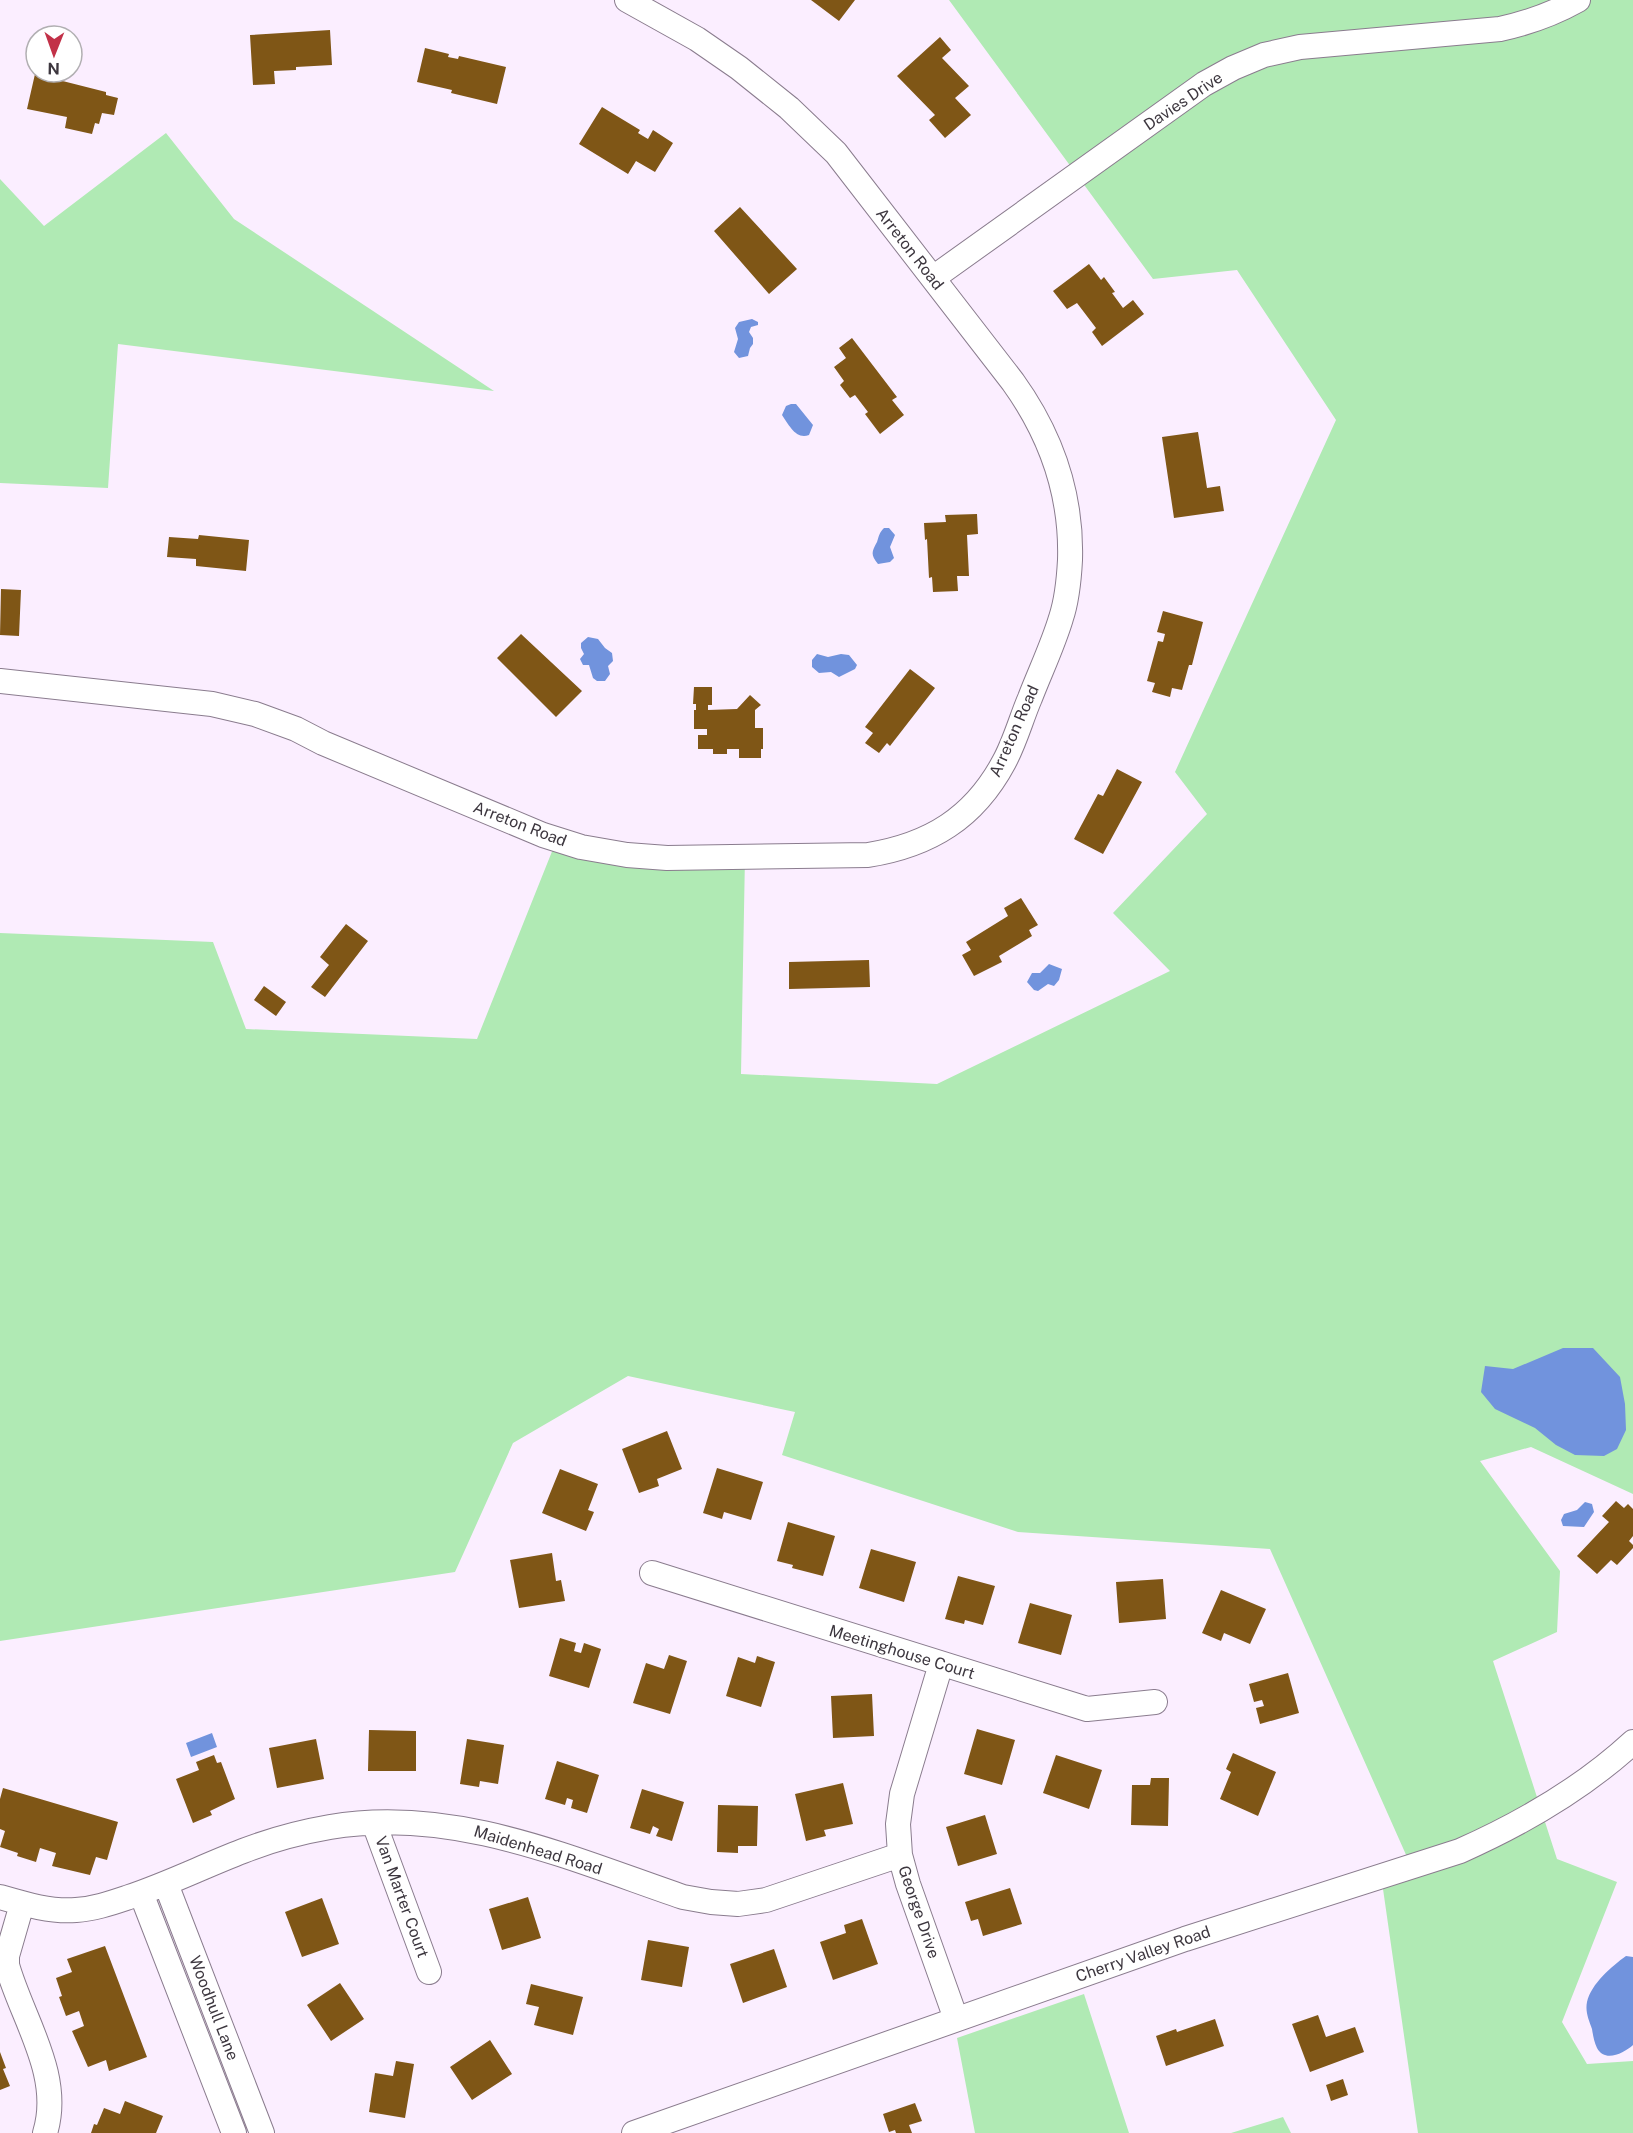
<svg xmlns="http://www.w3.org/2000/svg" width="1633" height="2133" font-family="'Public Sans',sans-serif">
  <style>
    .green { fill: #b0eab4 }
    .water { fill: #7193dd }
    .building { fill: #7f5616 }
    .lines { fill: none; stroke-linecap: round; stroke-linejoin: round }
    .minor-casing { stroke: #8a7c8e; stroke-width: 26 }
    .minor { stroke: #fff; stroke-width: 24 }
    .labels { text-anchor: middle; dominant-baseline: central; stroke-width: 6; stroke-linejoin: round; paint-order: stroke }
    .street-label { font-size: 16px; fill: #3d373f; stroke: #fff }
  </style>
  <rect width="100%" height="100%" fill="#fbeeff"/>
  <!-- green -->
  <path class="green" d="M949,0H1633V1494L1531,1447L1480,1461L1560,1571L1557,1632L1493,1661L1557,1859L1617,1882L1562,2022L1587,2064L1633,2061V2133H1418L1380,1868L1407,1857L1270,1549L1018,1532L782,1455L795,1412L628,1376L513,1443L455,1572L0,1641V933L213,942L246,1029L477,1039L557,839L745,856L741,1074L937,1084L1170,971L1113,913L1207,814L1175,772L1336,420L1237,270L1153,279Z
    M166,133L234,219L494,391L118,344L108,488L0,483V179L44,226Z
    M1084,1994L1129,2133H975L957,2038Z
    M1283,2117L1291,2133H1231Z"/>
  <!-- water -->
  <path class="water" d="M752,319L758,322V325L751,327L749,332L753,338V344L750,348L748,356L739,358L734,352L738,339L735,328L739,322Z
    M791,404H796L813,425L809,435C796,440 789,425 782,415L786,406Z
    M884,528H889L895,535L890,547L894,558L890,562L878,564C870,555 872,551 877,542C879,536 879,533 884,528Z
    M588,637L598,639L605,648L612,653L613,661L608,666L610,674L605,681H597L593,678L589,665H583L580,659L584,654L581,648V643Z
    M817,654L828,657L841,654L849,655L857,665L855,669L839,677L831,672L819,673L812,667V660Z
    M1049,964L1062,969L1059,980L1054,986L1048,984L1038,991L1034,990L1027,982L1032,973H1040Z
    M1563,1348H1593L1620,1377L1625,1404L1626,1430L1617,1449L1604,1456L1575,1455L1556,1445L1535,1428L1495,1409L1481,1392L1485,1366L1513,1369Z
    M1585,1502L1592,1504L1594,1512L1584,1527L1563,1526L1561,1520L1564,1514L1577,1510Z
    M212,1733L217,1747L191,1757L186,1743Z
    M1626,1956L1633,1957V2045C1624,2053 1605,2063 1597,2048C1594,2042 1593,2035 1592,2029C1589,2020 1585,2012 1587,2002C1591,1984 1612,1966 1626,1956Z"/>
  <!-- building -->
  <path class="building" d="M811,0H855L839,21Z
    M330,30L332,65L296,67V70L274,71L275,84L253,85L250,35Z
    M940,37L951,50L942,58L969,86L955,98L971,115L945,138L929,120L935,115L897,76Z
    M425,48L449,54L448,57L458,59L459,56L506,67L497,104L451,93L452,90L417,82Z
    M35,74L106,92V95L118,98L114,115L102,113L99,124L95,123L92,134L65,128L67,117L27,109Z
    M602,107L640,130L638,133L648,139L653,130L673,143L655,172L636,161L628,174L579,144Z
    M740,207L797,269L769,294L714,231Z
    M1089,264L1101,280L1104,277L1115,292L1112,293L1123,308L1133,300L1144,314L1102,346L1092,332L1096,328L1077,303L1067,309L1053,291Z
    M852,338L897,397L892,400L904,415L880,434L865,414L868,412L855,395L850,398L840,385L844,381L834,367L846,358L839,348Z
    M1198,432L1207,488L1220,486L1224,511L1174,518L1162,437Z
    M977,514L978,534L967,535L969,576H957L958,591L933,592L932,577L929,578L927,539L925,540L924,523L946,522L945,515Z
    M199,535L249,540L246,571L196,566V559L167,557L169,537L198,539Z
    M1,589L21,590L19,636L0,635Z
    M1163,611L1203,622L1192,665H1189L1182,690L1172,688L1170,697L1152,692L1155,683L1147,681L1158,641L1163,642L1165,634L1157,632Z
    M521,634L582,691L556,717L497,658Z
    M910,669L935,688L890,746L887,743L879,753L865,743L873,733L865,727Z
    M694,687H712V705H708V710L737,709L750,695L761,705L755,710V728H763V749H761V758H739V749H727V754H713V749H698V735H707V729H694V710H696V704H693Z
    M1117,769L1142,782L1103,854L1074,839L1098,794L1103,796Z
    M1021,898L1038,925L1029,930L1032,936L999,956L1002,962L974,976L962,955L971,950L966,942L1008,916L1004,908Z
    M346,924L368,941L325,997L311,987L329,965L320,957Z
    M869,960L870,987L789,989V962Z
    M264,986L286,1002L276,1016L254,1000Z
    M667,1431L682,1469L657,1479L659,1486L639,1493L622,1449Z
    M717,1468L763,1482L751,1520L724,1512L722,1519L703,1513Z
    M560,1469L598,1484L588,1510L594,1512L586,1531L542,1513Z
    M1616,1501L1624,1508L1628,1504L1633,1509V1536L1629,1541L1633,1545V1548L1617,1565L1611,1560L1597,1574L1577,1556L1609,1522L1602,1516Z
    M788,1522L835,1536L823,1576L792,1568L793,1565L777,1561Z
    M871,1549L916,1562L904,1602L859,1588Z
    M552,1553L556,1581L561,1580L565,1601L519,1608L510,1560Z
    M958,1576L995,1586L983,1625L965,1620L964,1624L945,1619Z
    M1163,1579L1166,1619L1119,1623L1116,1582Z
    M1221,1590L1266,1609L1250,1644L1224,1633L1221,1641L1202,1633Z
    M1030,1603L1072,1615L1061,1655L1018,1643Z
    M560,1638L576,1643L574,1651L581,1653L584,1643L601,1649L589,1688L549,1676Z
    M669,1655L687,1661L670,1714L633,1703L646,1663L664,1669Z
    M757,1656L775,1662L761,1707L726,1696L738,1657L755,1663Z
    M1288,1673L1299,1713L1260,1724L1256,1708L1264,1706L1262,1700L1254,1702L1249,1684Z
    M872,1694L874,1736L833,1738L831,1696Z
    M977,1729L1015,1740L1002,1785L964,1774Z
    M369,1730L416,1731V1771H368Z
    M316,1739L324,1779L277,1788L269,1748Z
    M467,1739L504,1745L498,1784L480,1781L479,1787L460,1784Z
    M1233,1753L1276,1772L1258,1816L1220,1799L1231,1772L1226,1769Z
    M214,1755L217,1763L221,1762L235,1799L210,1811L212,1815L193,1823L176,1779L199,1770L196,1762Z
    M1056,1755L1102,1770L1089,1809L1043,1793Z
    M557,1761L599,1775L587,1813L571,1808L573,1800L567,1798L565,1805L545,1799Z
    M1151,1778H1169L1168,1826L1131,1825L1132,1785H1150Z
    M843,1783L853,1824L824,1830L826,1836L806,1841L795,1794Z
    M3,1788L118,1822L107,1860L96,1857L90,1875L52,1866L56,1853L40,1848L36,1862L17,1856L18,1853L0,1847L5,1831L0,1829V1799Z
    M642,1789L684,1802L672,1841L656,1836L659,1829L653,1826L650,1834L630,1828Z
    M718,1805L758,1806L757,1846H738V1853L717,1852Z
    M985,1815L997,1854L958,1866L946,1827Z
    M1010,1888L1022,1924L983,1936L978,1919L971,1921L965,1902Z
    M528,1897L541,1938L502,1950L489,1909Z
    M322,1898L339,1944L302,1957L285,1912Z
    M862,1919L878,1964L833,1980L820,1942L846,1933L844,1925Z
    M648,1940L689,1947L682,1987L641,1980Z
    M105,1946L147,2057L109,2071L106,2060L88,2067L72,2031L84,2026L79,2011L66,2016L59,1997L62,1996L56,1978L72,1972L67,1959Z
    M774,1949L787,1987L743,2003L730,1964Z
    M340,1983L364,2019L331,2041L307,2005Z
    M531,1984L583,1997L573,2035L534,2025L539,2007L526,2004Z
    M1318,2015L1326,2037L1355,2027L1364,2052L1310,2072L1292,2024Z
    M1215,2019L1224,2046L1166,2066L1156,2036L1176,2029L1177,2032Z
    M490,2040L512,2074L472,2100L450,2067Z
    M0,2052L6,2068L3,2069L10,2086L0,2090Z
    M396,2061L414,2064L405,2118L369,2112L375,2073L393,2076Z
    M1343,2079L1348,2095L1331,2101L1326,2085Z
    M125,2101L163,2116L156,2133H91L94,2124L97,2125L104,2108L120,2114Z
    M915,2103L922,2121L909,2125L912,2133H896L895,2130L889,2132L883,2114Z"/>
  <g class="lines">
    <defs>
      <path id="minor" d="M933,278L1204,84L1233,68L1264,55L1300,47L1500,29C1528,23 1553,14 1578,0
        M0,681L212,704L255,714L296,729L323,743L543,835L581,847L627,855L667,858L868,855C930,845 974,818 1004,762C1015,742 1021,719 1030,698C1040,672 1053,645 1061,618C1067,600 1069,579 1070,560C1072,494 1051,435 1013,382L836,153L789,108L739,68L697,39L627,0
        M652,1573L1087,1709L1155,1702
        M941,1664L902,1794L898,1824L900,1855L908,1884L956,2019
        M374,1823L429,1972
        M166,1884L262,2133
        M141,1893L234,2133
        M0,1897C24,1904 50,1912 76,1910C94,1909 111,1903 129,1897C168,1884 204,1866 243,1851C271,1840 301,1832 330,1827C453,1806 569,1858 683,1897L711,1902L738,1904L766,1900L900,1855
        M22,1904L7,1956V1965C22,2019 63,2075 45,2133
        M634,2133L1185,1939L1460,1851C1523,1823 1582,1789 1633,1742"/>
    </defs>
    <!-- minor casing -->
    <use href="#minor" class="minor-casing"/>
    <!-- minor -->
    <use href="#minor" class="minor"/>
  </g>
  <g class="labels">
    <!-- street labels -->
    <g class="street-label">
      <text transform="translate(1183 101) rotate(-34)">Davies Drive</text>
      <text transform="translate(910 249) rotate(52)">Arreton Road</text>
      <text transform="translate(1014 731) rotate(-66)">Arreton Road</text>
      <text transform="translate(520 824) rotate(21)">Arreton Road</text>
      <text transform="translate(902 1652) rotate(17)">Meetinghouse Court</text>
      <text transform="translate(538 1850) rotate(17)">Maidenhead Road</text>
      <text transform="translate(402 1897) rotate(70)">Van Marter Court</text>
      <text transform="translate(919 1912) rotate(71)">George Drive</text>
      <text transform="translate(1143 1954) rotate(-19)">Cherry Valley Road</text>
      <text transform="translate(214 2008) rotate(69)">Woodhull Lane</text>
    </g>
  </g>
  <!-- north arrow -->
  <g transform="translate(54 54) rotate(181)"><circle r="28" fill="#ffffff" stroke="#b1afb2" stroke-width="1.5"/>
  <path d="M0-4.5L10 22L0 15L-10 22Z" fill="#c23148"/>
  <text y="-9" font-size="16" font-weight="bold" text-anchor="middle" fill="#3d373f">N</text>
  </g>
</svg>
